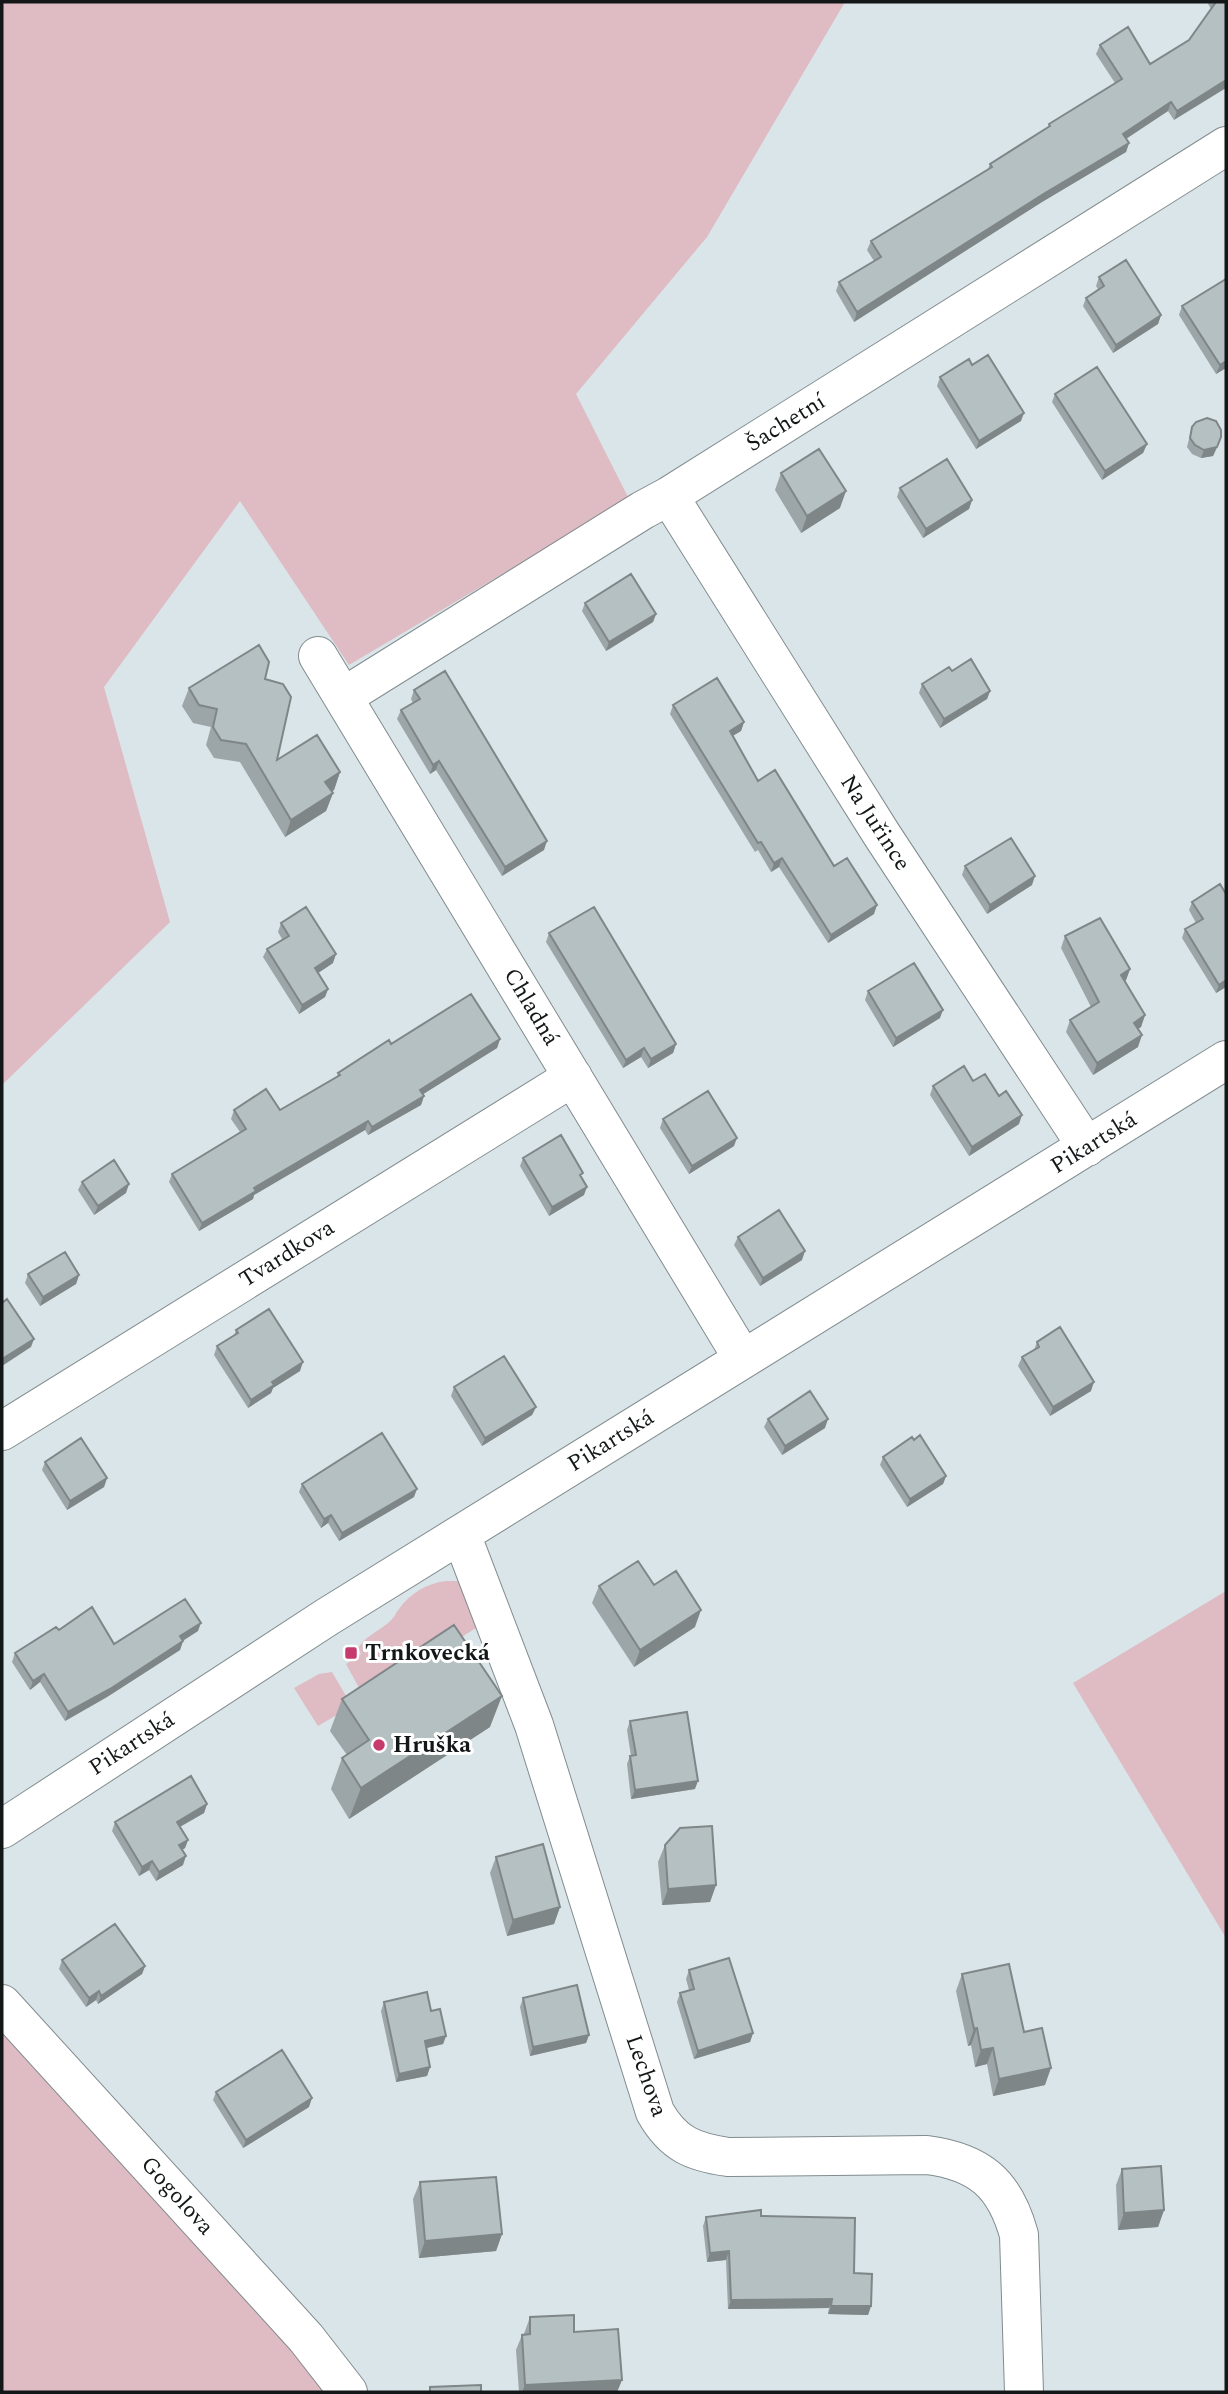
<svg xmlns="http://www.w3.org/2000/svg" width="1228" height="2394" font-family="Spectral,serif">
  <style>
    .green { fill: #dfbbc3 }
    .lines { fill: none; stroke-linecap: round; stroke-linejoin: round }
    .street-casing { stroke: #828c8f; stroke-width: 40 }
    .street { stroke: #fff; stroke-width: 38 }
    .wall { fill: #9ca5a8 }
    .shaded-wall { fill: #7f8688 }
    .building { fill: #b5c0c3; stroke: #7f8688; stroke-width: 2 }
    .poi-dot { fill: #c63a6d; stroke: #fff; stroke-width: 2.5 }
    .labels { text-anchor: middle; dominant-baseline: central; stroke-width: 6; stroke-linejoin: round; paint-order: stroke }
    .street-label { font-size: 23px; fill: #131718; stroke: #fff }
    .poi-label { font-size: 23px; font-weight: bold; fill: #131718; stroke: #fff; text-anchor: start }
  </style>
  <rect width="100%" height="100%" fill="#d9e5e8"/>
  <!-- green -->
  <path class="green" d="M2,2H845L707,237L576,394L629,499L349,665L240,501L104,687L170,922L2,1085Z
    M446,1581H459L481,1625L364,1697L346,1664L361,1654L358,1648C367,1634 383,1630 393,1618C395,1616 396,1612 399,1609C410,1593 428,1583 446,1581Z
    M1226,1591V1938L1073,1683Z
    M332,1672L352,1706L318,1726L294,1688L319,1674Z
    M2,2023L330,2392H2Z"/>
  <g class="lines">
    <defs>
      <path id="street" d="M669,496L882,835L1087,1147
        M318,656L743,1359
        M343,697L643,510L669,496L1226,146
        M2,1431L573,1077
        M461,1534L534,1725L655,2112C673,2144 693,2152 728,2157L927,2155C980,2162 1005,2184 1019,2235L1024,2392
        M2,1829L327,1617L1226,1060
        M2,2004L306,2338L348,2392"/>
    </defs>
    <!-- street casing -->
    <use href="#street" class="street-casing"/>
    <!-- street -->
    <use href="#street" class="street"/>
  </g>
  <!-- wall -->
  <path class="wall" d="M1207,2H1226L1174,120L1168,111L1126,138L1129,143L1126,152L1042,202L854,322L836,291L839,282L874,261L867,250L871,241L988,169L990,164L1048,127L1049,124L1115,83L1096,54L1100,45L1150,64L1189,40L1211,9Z
    M1099,277L1161,315L1158,324L1113,353L1083,306L1086,298L1098,289L1096,286Z
    M1182,306L1226,368L1216,374L1179,315Z
    M940,377L1021,421L976,449L937,386Z
    M1055,394L1147,444L1143,453L1102,480L1052,402Z
    M1192,427L1218,446L1213,456L1201,458L1192,454L1187,447Z
    M781,473L840,508L801,533L775,490Z
    M900,488L972,500L969,509L923,538L897,497Z
    M585,603L656,614L653,622L606,651L582,611Z
    M952,671L990,691L987,699L940,728L919,693L922,684Z
    M265,679L277,760L340,772L334,790L331,791L333,793L326,811L285,837L240,762L214,758L206,745L211,727L193,723L182,706L189,688Z
    M414,690L544,850L502,876L436,770L430,774L397,719L401,710L413,703L411,699Z
    M673,705L744,722L741,731L732,736L758,781L834,866L874,914L828,943L779,867L771,872L758,850L755,852L670,714Z
    M965,866L1032,885L987,914L962,875Z
    M1226,894V987L1216,993L1182,938L1185,929L1196,923L1189,910L1192,902Z
    M281,923L333,963L318,973L328,989L325,997L299,1014L263,957L267,949L282,939L278,932Z
    M549,933L676,1044L673,1053L648,1068L641,1057L623,1068L546,942Z
    M1065,936L1130,969L1126,980L1125,981L1145,1015L1141,1027L1138,1029V1047L1093,1075L1066,1032L1070,1020L1091,1007L1061,948Z
    M868,991L940,1018L893,1047L865,1000Z
    M500,1039L497,1048L423,1094L424,1096L421,1105L368,1135L365,1130L254,1195L253,1199L199,1231L169,1182L172,1174L240,1132L231,1119L234,1110H280L337,1077L338,1073L391,1044Z
    M973,1081L999,1096L1019,1124L969,1156L930,1095L933,1086Z
    M663,1119L734,1146L689,1174L660,1128Z
    M523,1158L584,1195L549,1216L520,1166Z
    M82,1182L126,1193L94,1215L78,1190Z
    M738,1237L802,1260L760,1286L734,1245Z
    M28,1274L79,1275L76,1284L40,1306L25,1283Z
    M236,1330L300,1371L273,1388L271,1393L248,1408L214,1355L217,1346L234,1336Z
    M1037,1342L1091,1391L1050,1416L1018,1366L1022,1357L1034,1350Z
    M454,1387L536,1407L532,1415L482,1446L451,1396Z
    M768,1419L825,1428L782,1455L764,1427Z
    M883,1457L946,1476L943,1484L907,1507L880,1465Z
    M45,1462L107,1478L104,1487L67,1510L42,1470Z
    M302,1484L414,1497L339,1541L328,1523L321,1528L299,1492Z
    M654,1585L695,1627L634,1667L592,1603L599,1586Z
    M198,1631L183,1641L180,1650L107,1697L65,1721L40,1682L30,1690L12,1662L15,1653L114,1644Z
    M342,1699L490,1727L349,1819L331,1789L342,1758L347,1755L330,1731Z
    M630,1721L695,1789L631,1799L627,1764L630,1756H631L627,1730Z
    M207,1804L204,1813L180,1827L188,1840L185,1848L182,1850L183,1865L156,1881L149,1870L139,1876L112,1831L115,1822Z
    M665,1845L716,1885L710,1902L662,1905L658,1862Z
    M496,1857L560,1907L554,1924L507,1936L490,1873Z
    M62,1960L145,1966L142,1974L98,2004L96,2000L86,2007L59,1969Z
    M689,1970L753,2033L750,2042L694,2059L677,2002L680,1993L689,1990L686,1979Z
    M962,1974L1024,2032L1045,2085L993,2096L987,2064L975,2067L971,2045L968,2046L956,1991Z
    M523,1998L589,2035L586,2043L530,2056L520,2007Z
    M384,2002L431,2011L446,2036L443,2044L427,2048L430,2067L427,2076L396,2082L381,2011Z
    M216,2092L309,2107L243,2148L213,2100Z
    M1122,2169L1164,2210L1158,2227L1118,2230L1116,2185Z
    M420,2182L502,2234L496,2251L419,2258L413,2199Z
    M761,2216L854,2273L871,2306L868,2315L828,2314L829,2308L728,2309L726,2260L707,2262L703,2226L706,2217Z
    M530,2317L574,2332L622,2380L617,2392H519L516,2350L522,2335L524,2334Z"/>
  <!-- shaded-wall -->
  <path class="shaded-wall" d="M1226,80V88L1174,120L1177,111Z
    M1171,102L1168,111L1120,143L1123,134Z
    M1129,143L1126,152L1042,202L854,322L857,312L1045,193Z
    M1161,315L1158,324L1113,353L1116,345Z
    M1226,361V368L1216,374L1220,365Z
    M1024,413L1021,421L976,449L979,441Z
    M1221,437L1213,456L1201,458L1204,450Z
    M1147,444L1143,453L1102,480L1105,471Z
    M846,491L840,508L801,533L807,516Z
    M972,500L969,509L923,538L926,529Z
    M656,614L653,622L606,651L609,642Z
    M990,691L987,699L940,728L944,719Z
    M744,722L741,731L726,740L730,731Z
    M439,761L436,770L430,774L433,765Z
    M340,772L334,790L319,799L325,782Z
    M333,793L326,811L285,837L291,820Z
    M547,841L544,850L502,876L505,867Z
    M782,858L779,867L771,872L774,863Z
    M1035,876L1032,885L987,914L990,905Z
    M877,905L874,914L828,943L831,935Z
    M336,954L333,963L312,977L315,968Z
    M1130,969L1126,980L1116,986L1121,975Z
    M1226,980V987L1216,993L1219,985Z
    M328,989L325,997L299,1014L302,1005Z
    M943,1010L940,1018L893,1047L896,1038Z
    M1145,1015L1141,1027L1130,1034L1134,1023Z
    M1142,1035L1138,1047L1093,1075L1097,1063Z
    M500,1039L497,1048L417,1098L420,1090Z
    M676,1044L673,1053L648,1068L651,1059Z
    M644,1048L641,1057L623,1068L626,1060Z
    M424,1096L421,1105L368,1135L372,1127Z
    M1022,1115L1019,1124L969,1156L972,1147Z
    M368,1121L365,1130L254,1195L253,1199L199,1231L202,1223L254,1188Z
    M737,1138L734,1146L689,1174L692,1166Z
    M129,1184L126,1193L94,1215L98,1206Z
    M587,1187L584,1195L549,1216L552,1207Z
    M805,1251L802,1260L760,1286L763,1278Z
    M79,1275L76,1284L40,1306L43,1297Z
    M34,1339L31,1347L2,1366V1359Z
    M303,1362L300,1371L273,1388L271,1393L248,1408L251,1400L272,1382Z
    M1094,1382L1091,1391L1050,1416L1053,1407Z
    M536,1407L532,1415L482,1446L485,1438Z
    M828,1419L825,1428L782,1455L785,1446Z
    M946,1476L943,1484L907,1507L910,1499Z
    M107,1478L104,1487L67,1510L70,1501Z
    M417,1489L414,1497L339,1541L342,1533Z
    M331,1515L328,1523L321,1528L324,1519Z
    M701,1610L695,1627L634,1667L640,1650Z
    M201,1623L198,1631L177,1644L180,1636Z
    M183,1641L180,1650L107,1697L65,1721L68,1712Z
    M44,1674L40,1682L30,1690L33,1681Z
    M502,1696L490,1727L349,1819L361,1788Z
    M698,1781L695,1789L631,1799L635,1790Z
    M207,1804L204,1813L174,1830L177,1822Z
    M188,1840L185,1848L176,1854L179,1845Z
    M186,1856L183,1865L156,1881L159,1872Z
    M152,1861L149,1870L139,1876L142,1867Z
    M716,1885L710,1902L662,1905L668,1889Z
    M560,1907L554,1924L507,1936L513,1920Z
    M145,1966L142,1974L98,2004L101,1996Z
    M99,1991L96,2000L86,2007L89,1998Z
    M977,2028L971,2045L968,2046L974,2029Z
    M753,2033L750,2042L694,2059L698,2051Z
    M589,2035L586,2043L530,2056L533,2047Z
    M446,2036L443,2044L422,2049L425,2041Z
    M993,2048L987,2064L975,2067L981,2050Z
    M430,2067L427,2076L396,2082L399,2074Z
    M1051,2068L1045,2085L993,2096L999,2079Z
    M312,2098L309,2107L243,2148L246,2140Z
    M1164,2210L1158,2227L1118,2230L1124,2213Z
    M502,2234L496,2251L419,2258L425,2241Z
    M729,2251L726,2260L707,2262L710,2253Z
    M832,2299L829,2308L728,2309L731,2300Z
    M831,2306H871L868,2315L828,2314Z
    M622,2380L617,2392H522L525,2385Z"/>
  <!-- building -->
  <path class="building" d="M1216,2H1226V80L1177,111L1171,102L1123,134L1129,143L1045,193L857,312L839,282L881,257L871,241L992,167L990,164L1050,126L1049,124L1122,79L1100,45L1128,27L1150,64L1189,40Z
    M1126,260L1161,315L1116,345L1086,298L1104,286L1099,277Z
    M1226,279V361L1220,365L1182,306Z
    M988,355L1024,413L979,441L940,377L969,359L972,365Z
    M1097,367L1147,444L1105,471L1055,394Z
    M1207,418L1216,421L1221,430V437L1217,447L1204,450L1195,445L1190,438L1192,427L1196,422Z
    M819,449L846,491L807,516L781,473Z
    M947,459L972,500L926,529L900,488Z
    M631,574L656,614L609,642L585,603Z
    M259,645L269,662L265,679L283,684L291,697L277,760L317,735L340,772L325,782L333,793L291,820L246,744L221,740L213,727L217,709L199,705L189,688Z
    M971,659L990,691L944,719L922,684L949,667L952,671Z
    M445,671L547,841L505,867L439,761L433,765L401,710L420,699L414,690Z
    M717,678L744,722L730,731L758,781L775,770L834,866L847,858L877,905L831,935L782,858L774,863L761,842L758,843L673,705Z
    M1011,838L1035,876L990,905L965,866Z
    M1220,884L1226,894V980L1219,985L1185,929L1203,919L1192,902Z
    M306,907L336,954L315,968L328,989L302,1005L267,949L289,936L281,923Z
    M594,907L676,1044L651,1059L644,1048L626,1060L549,933Z
    M1100,918L1130,969L1121,975L1145,1015L1134,1023L1142,1035L1097,1063L1070,1020L1099,1002L1065,936Z
    M914,963L943,1010L896,1038L868,991Z
    M471,994L500,1039L420,1090L424,1096L372,1127L368,1121L254,1188L256,1191L202,1223L172,1174L246,1129L234,1110L266,1089L280,1110L340,1075L338,1073L389,1040L391,1044Z
    M964,1066L973,1081L985,1074L999,1096L1006,1091L1022,1115L972,1147L933,1086Z
    M708,1091L737,1138L692,1166L663,1119Z
    M561,1135L583,1173L580,1175L587,1187L552,1207L523,1158Z
    M114,1160L129,1184L98,1206L82,1182Z
    M779,1210L805,1251L763,1278L738,1237Z
    M65,1252L79,1275L43,1297L28,1274Z
    M7,1299L34,1339L2,1359V1303Z
    M269,1309L303,1362L272,1382L274,1385L251,1400L217,1346L238,1333L236,1330Z
    M1060,1327L1094,1382L1053,1407L1022,1357L1039,1347L1037,1342Z
    M504,1356L536,1407L485,1438L454,1387Z
    M810,1391L828,1419L785,1446L768,1419Z
    M382,1433L417,1489L342,1533L331,1515L324,1519L302,1484Z
    M920,1435L946,1476L910,1499L883,1457L912,1437L914,1440Z
    M81,1438L107,1478L70,1501L45,1462Z
    M638,1561L654,1585L676,1571L701,1610L640,1650L599,1586Z
    M185,1599L201,1623L180,1636L183,1641L110,1689L68,1712L44,1674L33,1681L15,1653L56,1627L59,1630L92,1607L114,1644Z
    M454,1625L502,1696L361,1788L342,1758L369,1740L342,1699Z
    M687,1712L698,1781L635,1790L630,1756L636,1755L630,1721Z
    M191,1776L207,1804L177,1822L188,1840L179,1845L186,1856L159,1872L152,1861L142,1867L115,1822Z
    M712,1826L716,1885L668,1889L665,1845L680,1828Z
    M543,1844L560,1907L513,1920L496,1857Z
    M115,1924L145,1966L101,1996L99,1991L89,1998L62,1960Z
    M729,1958L753,2033L698,2051L680,1993L694,1989L689,1970Z
    M1009,1964L1024,2032L1042,2028L1051,2068L999,2079L993,2048L981,2050L977,2028L974,2029L962,1974Z
    M577,1985L589,2035L533,2047L523,1998Z
    M427,1992L431,2011L440,2009L446,2036L425,2041L430,2067L399,2074L384,2002Z
    M282,2050L312,2098L246,2140L216,2092Z
    M1161,2166L1164,2210L1124,2213L1122,2169Z
    M496,2177L502,2234L425,2241L420,2182Z
    M761,2210V2216L855,2218L854,2273L872,2274L871,2306H831L832,2299L731,2300L729,2251L710,2253L706,2217Z
    M574,2315V2332L618,2329L622,2380L525,2385L522,2335L530,2334V2317Z
    M481,2385V2392H430V2387Z"/>
  <!-- markers -->
  <g class="poi-dot">
    <rect x="344" y="1646" width="14" height="14" rx="3.5"/>
    <circle cx="379" cy="1745" r="7"/>
  </g>
  <g class="labels">
    <!-- street labels -->
    <g class="street-label">
      <text transform="translate(786 423) rotate(-32)">Šachetní</text>
      <text transform="translate(875 823) rotate(57)">Na Juřince</text>
      <text transform="translate(531 1007) rotate(59)">Chladná</text>
      <text transform="translate(1094 1143) rotate(-32)">Pikartská</text>
      <text transform="translate(287 1254) rotate(-32)">Tvardkova</text>
      <text transform="translate(611 1441) rotate(-32)">Pikartská</text>
      <text transform="translate(132 1744) rotate(-33)">Pikartská</text>
      <text transform="translate(646 2076) rotate(71)">Lechova</text>
      <text transform="translate(177 2196) rotate(48)">Gogolova</text>
    </g>
    <!-- poi labels -->
    <g class="poi-label">
      <text x="365" y="1653">Trnkovecká</text>
      <text x="393" y="1745">Hruška</text>
    </g>
  </g>
  <!-- border -->
  <rect width="1228" height="2394" fill="none" stroke="#131718" stroke-width="7"/>
</svg>
